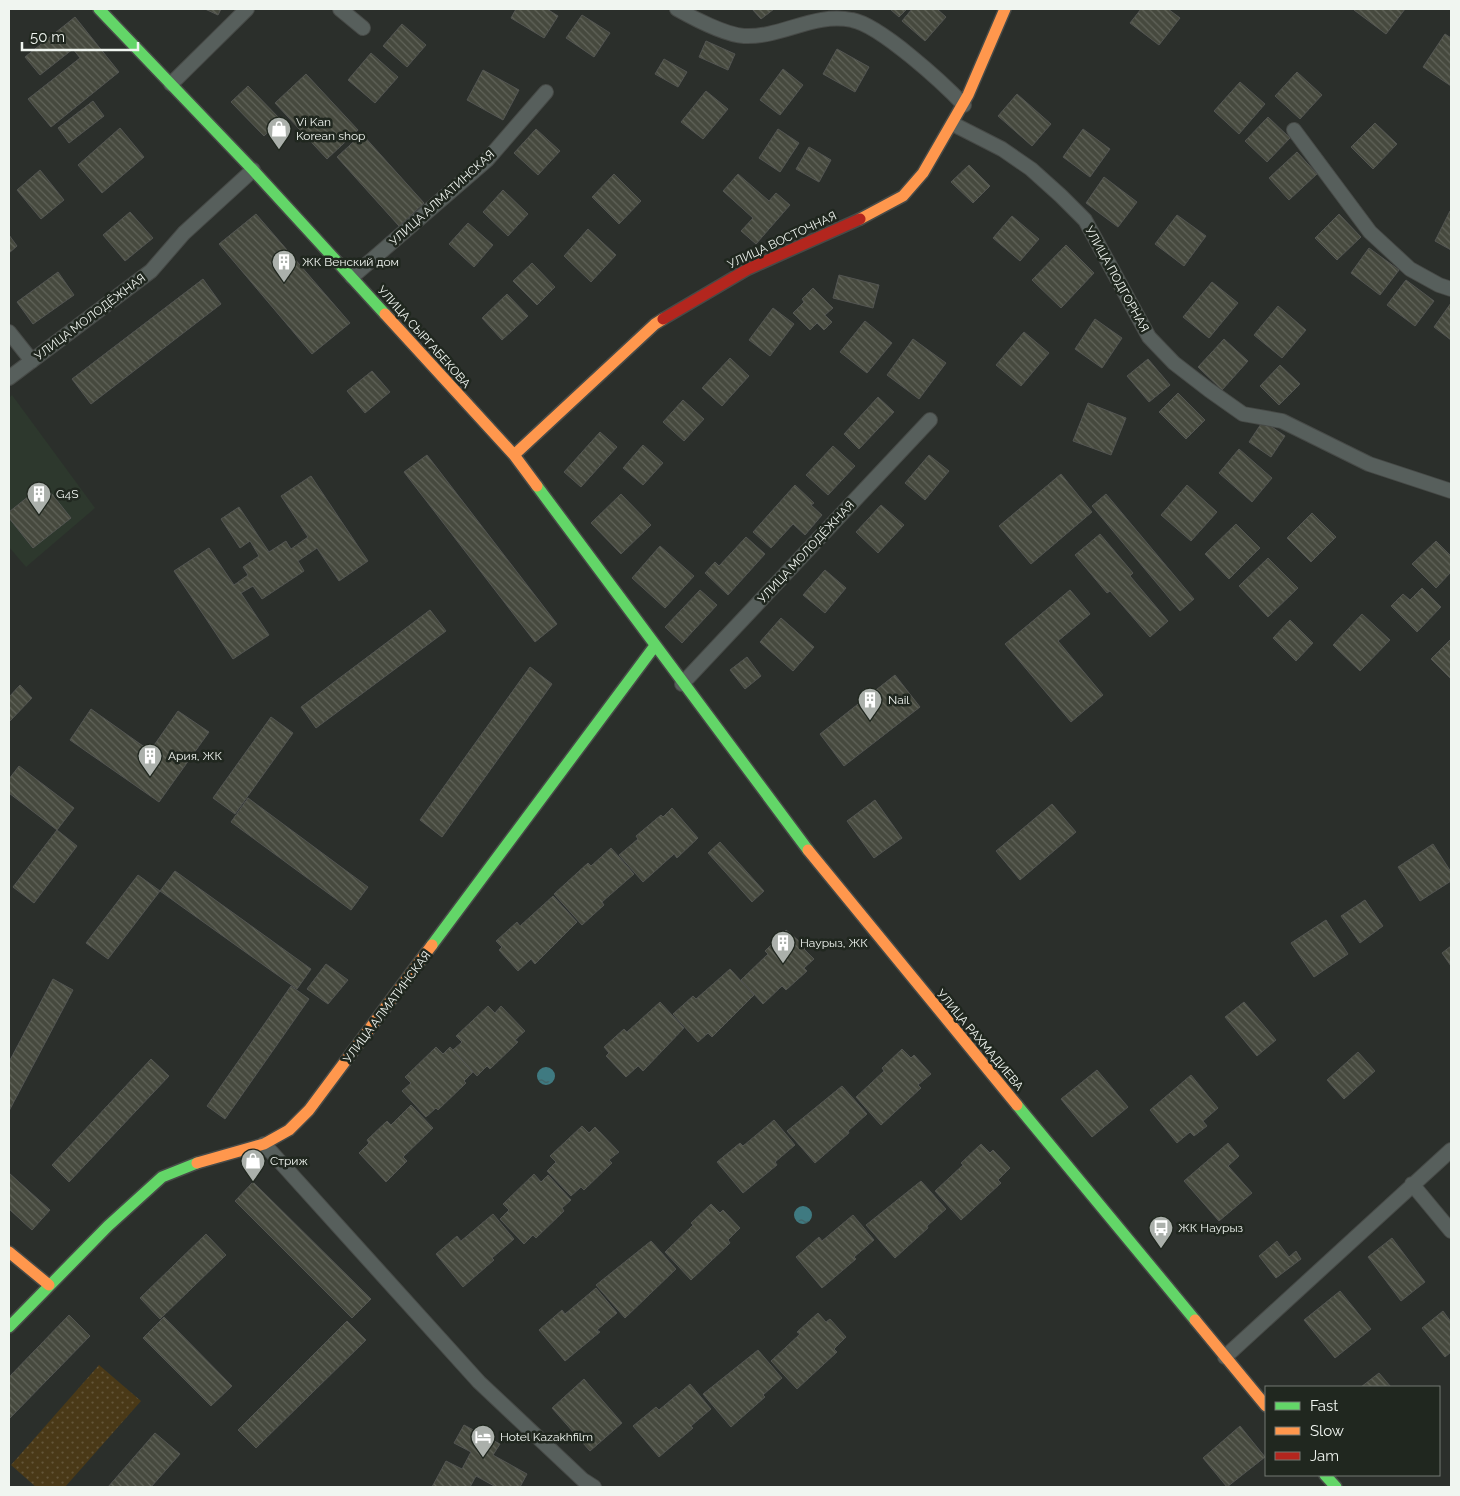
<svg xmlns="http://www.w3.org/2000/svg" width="1460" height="1496" font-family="Raleway,sans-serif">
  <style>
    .built { fill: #2d382d }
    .green { fill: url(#green-dots) }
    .water { fill: url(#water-ripples) }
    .building { fill: url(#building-back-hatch); stroke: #535552 }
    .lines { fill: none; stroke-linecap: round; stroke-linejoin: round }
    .street-casing { stroke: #474a47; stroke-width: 16 }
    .fast-casing { stroke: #474a47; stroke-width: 14 }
    .slow-casing { stroke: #474a47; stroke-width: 14 }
    .jam-casing { stroke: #474a47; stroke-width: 14 }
    .street { stroke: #575f5c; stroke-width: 14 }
    .fast { stroke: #63d668; stroke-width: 11 }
    .slow { stroke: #ff974d; stroke-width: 11 }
    .jam { stroke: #b3261e; stroke-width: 11 }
    .labels { text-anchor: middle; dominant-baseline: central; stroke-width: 5; stroke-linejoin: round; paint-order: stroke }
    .poi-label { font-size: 12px; fill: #f0f5f0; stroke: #20271f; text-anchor: start }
    .street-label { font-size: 12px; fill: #f0f5f0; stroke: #20271f }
  </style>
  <defs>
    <pattern id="green-dots" width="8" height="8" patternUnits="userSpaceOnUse" patternTransform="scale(1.25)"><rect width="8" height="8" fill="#4a3917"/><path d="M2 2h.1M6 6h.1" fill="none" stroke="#645639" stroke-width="1.8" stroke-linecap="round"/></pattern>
    <pattern id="water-ripples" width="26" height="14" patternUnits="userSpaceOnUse" patternTransform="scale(1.25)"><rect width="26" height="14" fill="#3f7a81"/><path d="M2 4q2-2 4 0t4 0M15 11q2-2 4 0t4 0" fill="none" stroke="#446264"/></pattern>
    <pattern id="building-back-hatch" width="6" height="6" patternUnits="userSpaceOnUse" patternTransform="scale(1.25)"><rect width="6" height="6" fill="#46493e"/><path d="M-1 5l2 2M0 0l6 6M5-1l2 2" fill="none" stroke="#61645a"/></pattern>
  </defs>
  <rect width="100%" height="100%" fill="#2b2f2b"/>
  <!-- built -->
  <path class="built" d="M12,395L95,508L26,567L9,547V398Z"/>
  <!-- green -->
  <path class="green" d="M99,1365L141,1401L65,1487H36L11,1465Z"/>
  <!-- water -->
  <path class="water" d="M537 1076a9 9 0 1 1 18 0a9 9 0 1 1-18 0Z
    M794 1215a9 9 0 1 1 18 0a9 9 0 1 1-18 0Z"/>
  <!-- building -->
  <path class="building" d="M205,9H221L218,15Z
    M516,9H547L558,16L544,38L511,18Z
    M752,9H774L761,19Z
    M890,9H907L899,17Z
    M912,9H937L946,17L925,41L902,21Z
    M1141,9H1168L1180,18L1159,45L1130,23Z
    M1355,9H1405L1386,34L1354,10Z
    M582,15L610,33L594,57L566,38Z
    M75,17L119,72L51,127L28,99L80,58L73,49L40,75L25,57Z
    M402,24L426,45L407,67L383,46Z
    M1445,34L1451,38V86L1423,67Z
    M706,41L735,54L728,70L699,57Z
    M837,49L869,67L855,92L823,74Z
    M371,53L398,77L375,103L348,80Z
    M664,59L687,72L678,87L655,74Z
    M783,69L803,85L780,115L760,100Z
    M483,70L519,90L503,120L467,100Z
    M1297,72L1322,95L1300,119L1275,96Z
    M306,74L358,130L327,159L275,103Z
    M1240,82L1265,104L1239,134L1214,111Z
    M248,86L281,120L264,136L231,102Z
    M706,91L728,109L703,139L681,122Z
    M1017,94L1051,124L1032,146L998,116Z
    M93,101L104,116L69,143L58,128Z
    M1268,117L1290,138L1267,162L1245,141Z
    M1375,123L1397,144L1373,169L1351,147Z
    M120,128L144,157L102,193L78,165Z
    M536,129L560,151L538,175L514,153Z
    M778,129L799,143L780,172L759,158Z
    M1083,129L1110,149L1090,177L1063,157Z
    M362,134L424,203L399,226L337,157Z
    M809,147L831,160L819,182L796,169Z
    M1297,152L1317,174L1289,200L1269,178Z
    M969,165L990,186L973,203L951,182Z
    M40,170L64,200L41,219L17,190Z
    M614,174L641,201L619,224L592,197Z
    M738,174L769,201L776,193L790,205L756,244L741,231L753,218L723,191Z
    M1104,177L1137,202L1118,227L1086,203Z
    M503,190L528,214L508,236L483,212Z
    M1450,211L1451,212V250L1435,241Z
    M130,212L153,238L125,261L103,235Z
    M256,214L350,323L312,354L219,244Z
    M1339,214L1361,237L1337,260L1315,238Z
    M1177,215L1206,236L1184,266L1155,244Z
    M1012,216L1039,239L1020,261L993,238Z
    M468,223L493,245L474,267L449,244Z
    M588,229L616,255L591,282L564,256Z
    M9,235L17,246L9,253Z
    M1066,245L1094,273L1061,308L1032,280Z
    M1369,248L1399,270L1380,295L1351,273Z
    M532,263L555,287L537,305L513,281Z
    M58,272L74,295L33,324L17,302Z
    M839,275L879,285L873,308L833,298Z
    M203,279L221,304L91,404L72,379Z
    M1406,280L1434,301L1415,326L1387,305Z
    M1212,282L1238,303L1209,338L1183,317Z
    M813,288L833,308L825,315L832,322L824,330L817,323L810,330L793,313L804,302L802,299Z
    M507,294L528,316L502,340L482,318Z
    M1451,303V340L1434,327Z
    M1278,306L1306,330L1282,358L1254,335Z
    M773,308L794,324L770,356L749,340Z
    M1095,319L1122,338L1102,368L1075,349Z
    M865,321L892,343L867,373L840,352Z
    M1024,332L1049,353L1021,386L996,365Z
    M913,339L946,363L919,399L887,375Z
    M1224,339L1248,361L1222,390L1198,367Z
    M730,358L749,376L722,406L702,388Z
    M1148,359L1170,385L1149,402L1127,376Z
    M1280,365L1300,384L1279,405L1260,386Z
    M372,371L390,392L365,413L347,391Z
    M1178,393L1205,420L1186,439L1159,412Z
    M878,397L894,412L859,449L844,434Z
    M683,400L704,419L684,441L663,422Z
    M1088,403L1126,418L1111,455L1073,441Z
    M1263,421L1285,436L1271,457L1249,442Z
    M600,432L617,447L581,487L564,472Z
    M643,445L663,463L643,485L623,468Z
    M833,446L855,466L828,495L806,475Z
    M1239,449L1272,478L1252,502L1219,473Z
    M427,455L557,624L535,642L404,472Z
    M929,455L949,471L925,500L905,483Z
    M1061,474L1092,512L1031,564L999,526Z
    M311,476L368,561L339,581L317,548L298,561L304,571L262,599L253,586L241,593L269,635L233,659L174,571L209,548L234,585L248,575L243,567L259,556L250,541L240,548L221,519L239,507L269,552L286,541L291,549L308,537L281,496Z
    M44,484L71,518L33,548L9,518V512Z
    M795,485L814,503L811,505L822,515L805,535L793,524L771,548L753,532Z
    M1187,485L1217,512L1191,541L1161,515Z
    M621,494L651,525L621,554L591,523Z
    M1106,494L1194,599L1180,611L1092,506Z
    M881,505L904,525L878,553L856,532Z
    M1312,513L1336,537L1311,562L1287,538Z
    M1236,524L1260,548L1229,579L1205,554Z
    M1100,534L1133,573L1130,576L1168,621L1150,637L1110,591L1107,593L1075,555Z
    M746,537L765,554L728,595L705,573L715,562L719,566Z
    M1436,541L1451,556V572L1436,588L1412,564Z
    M660,546L694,576L665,608L632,578Z
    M1268,558L1298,588L1268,617L1239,586Z
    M825,570L846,588L825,613L803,595Z
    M1422,588L1441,607L1417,632L1391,606L1403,594L1410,600Z
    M700,590L717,605L682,643L665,627Z
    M1070,590L1090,614L1058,641L1103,695L1071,722L1005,644Z
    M430,610L446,631L316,728L301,707Z
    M1362,614L1390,640L1360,671L1333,645Z
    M781,618L814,647L793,671L760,642Z
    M1290,620L1313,643L1296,661L1273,638Z
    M1451,639V679L1431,659Z
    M747,657L761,676L745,689L730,670Z
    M530,667L552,684L442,837L420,820Z
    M895,675L920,707L844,766L820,734Z
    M20,685L32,698L9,722V697Z
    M91,709L150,751L178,711L209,732L159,802L70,740Z
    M271,717L293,733L235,814L213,798Z
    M19,766L74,808L57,830L9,793V779Z
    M248,798L368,887L351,910L231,822Z
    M875,800L902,838L874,858L847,821Z
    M1052,804L1076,832L1020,880L996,851Z
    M672,808L698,838L677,858L674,854L643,882L619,855L638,839L636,836L661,815L663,817Z
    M57,830L77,846L34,903L13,887Z
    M720,842L764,891L752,902L708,853Z
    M1433,844L1451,872V881L1420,901L1398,867Z
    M611,848L634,874L602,902L604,905L582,925L554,894L588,863L591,866Z
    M175,871L311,969L297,989L160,891Z
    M138,875L160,891L108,959L86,943Z
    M553,896L577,922L535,964L531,959L518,971L499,950L502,947L496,941L517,922L520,926Z
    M1365,900L1383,926L1360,943L1341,916Z
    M1326,920L1348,954L1314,977L1291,943Z
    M786,930L806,947L804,949L814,959L804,968L807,971L786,990L782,986L763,1004L741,980L768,954L765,951Z
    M1451,946V966L1442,953Z
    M326,964L348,980L328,1004L307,989Z
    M730,969L754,995L712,1037L708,1033L698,1042L673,1014L693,996L696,999Z
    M53,979L73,990L9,1111V1062Z
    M291,986L309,999L225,1119L207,1106Z
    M660,1002L684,1028L643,1071L638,1066L626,1077L606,1056L609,1053L604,1047L624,1029L627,1032Z
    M1244,1002L1276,1040L1257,1056L1225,1017Z
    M488,1006L495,1013L501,1006L525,1031L515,1040L518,1042L490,1069L487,1066L477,1076L453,1050L462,1042L456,1036Z
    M436,1047L443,1054L450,1047L473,1072L464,1081L466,1083L438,1110L436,1108L426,1117L402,1091L411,1083L405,1077Z
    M902,1049L911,1058L914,1055L931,1074L918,1085L921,1088L881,1125L856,1097L884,1071L882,1068Z
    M1358,1052L1375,1071L1344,1099L1327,1080Z
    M151,1059L169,1076L69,1182L52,1165Z
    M1097,1070L1128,1107L1092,1137L1061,1099Z
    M1191,1075L1218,1108L1203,1121L1207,1126L1194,1136L1190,1132L1177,1143L1150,1110Z
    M842,1086L867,1114L848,1131L849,1133L815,1163L787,1131Z
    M411,1105L433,1128L403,1157L407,1161L386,1182L359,1153L369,1143L367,1140L387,1121L391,1125Z
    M774,1120L795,1145L775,1162L777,1165L743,1193L717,1162L740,1143L743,1146Z
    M582,1126L589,1133L595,1127L619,1152L609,1160L612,1163L584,1190L581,1187L571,1196L547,1171L556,1162L550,1156Z
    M1228,1143L1239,1156L1228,1166L1252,1193L1219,1221L1184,1181Z
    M981,1144L990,1153L993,1150L1010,1168L998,1180L1001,1183L961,1220L935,1191L963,1165L961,1163Z
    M9,1173L50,1210L32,1230L9,1209Z
    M534,1174L541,1182L548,1175L571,1200L562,1208L564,1211L536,1238L533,1235L524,1244L500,1219L509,1210L503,1204Z
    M921,1181L946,1209L927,1226L928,1228L895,1258L866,1225Z
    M253,1182L371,1299L352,1318L235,1201Z
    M711,1204L720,1213L723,1210L740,1228L728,1240L730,1243L691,1280L665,1252L693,1225L691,1223Z
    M493,1214L514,1239L492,1258L494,1260L463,1287L436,1254L457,1236L461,1241Z
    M853,1215L874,1240L854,1257L856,1259L822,1288L796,1257L819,1237L822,1241Z
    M206,1234L226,1255L160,1319L140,1298Z
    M1392,1238L1425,1282L1401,1301L1368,1257Z
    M651,1241L676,1269L625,1318L596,1285Z
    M1277,1241L1289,1257L1296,1251L1301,1259L1276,1278L1259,1256Z
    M596,1288L617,1313L597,1330L600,1332L565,1361L539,1330L562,1310L565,1314Z
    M1340,1291L1371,1329L1335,1358L1304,1320Z
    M1443,1311L1451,1322V1352L1445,1357L1422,1328Z
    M818,1313L826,1322L830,1319L846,1337L834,1349L837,1352L797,1389L771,1361L800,1334L797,1332Z
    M69,1315L90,1336L9,1419V1377Z
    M164,1317L232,1386L211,1406L143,1338Z
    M347,1321L366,1340L256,1448L238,1430Z
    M758,1350L782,1378L763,1395L765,1397L731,1427L703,1394Z
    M1379,1373L1391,1387H1361Z
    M584,1379L622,1423L590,1451L552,1408Z
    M690,1384L711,1409L691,1426L693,1428L659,1457L633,1426L656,1407L659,1410Z
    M464,1425L500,1444L493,1455L527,1474L520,1487H496L476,1476L470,1487H432L446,1461L462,1469L471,1452L454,1443Z
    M1240,1426L1265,1457L1227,1487L1203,1458Z
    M155,1433L180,1454L151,1487H108Z"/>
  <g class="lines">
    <defs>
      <path id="street" d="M340,9L363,28
        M677,9C693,18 726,35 744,36C781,38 814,12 852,20C880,25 943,83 964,105
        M171,84L247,9
        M953,124L1002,149L1031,169L1061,196L1085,220L1149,337L1174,363L1209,390L1243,414L1282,421L1369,464L1451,491
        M1294,130L1370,232L1410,269L1439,285L1451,289
        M352,277L487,160L546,92
        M9,332L32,361
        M9,378L151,271L184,233L253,170
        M682,684L930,420
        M264,1144L479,1382L583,1480L594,1487
        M1412,1184L1451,1231
        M1225,1357L1451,1150"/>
      <path id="fast" d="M99,9L253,170L385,314
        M537,486L808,850
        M432,945L654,647
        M1017,1105L1195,1320
        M9,1327L108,1226L162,1177L197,1163
        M1325,1475L1336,1487"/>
      <path id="slow" d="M860,219L903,196L923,173L968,95L1005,9
        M385,314L514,455L537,486
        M514,455L655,324L663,319
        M808,850L1017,1105
        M197,1163L264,1144L289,1130L309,1110L432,945
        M9,1252L49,1285
        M1195,1320L1266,1406"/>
      <path id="jam" d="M663,319L748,269L860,219"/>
    </defs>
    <!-- street casing -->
    <use href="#street" class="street-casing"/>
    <!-- fast casing -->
    <use href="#fast" class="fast-casing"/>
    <!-- slow casing -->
    <use href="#slow" class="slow-casing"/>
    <!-- jam casing -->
    <use href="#jam" class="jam-casing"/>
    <!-- street -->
    <use href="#street" class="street"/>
    <!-- fast -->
    <use href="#fast" class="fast"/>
    <!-- slow -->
    <use href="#slow" class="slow"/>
    <!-- jam -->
    <use href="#jam" class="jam"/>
  </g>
  <!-- icons -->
  <defs>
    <symbol id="shop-pin" viewBox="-11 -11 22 30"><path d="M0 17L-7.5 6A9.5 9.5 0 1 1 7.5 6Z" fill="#abb0ab" stroke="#20271f"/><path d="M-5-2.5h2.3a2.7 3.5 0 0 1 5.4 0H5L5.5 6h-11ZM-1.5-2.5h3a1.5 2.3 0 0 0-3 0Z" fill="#fff"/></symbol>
    <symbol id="building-pin" viewBox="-11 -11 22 30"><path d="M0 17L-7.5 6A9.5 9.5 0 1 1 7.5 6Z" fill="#abb0ab" stroke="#20271f"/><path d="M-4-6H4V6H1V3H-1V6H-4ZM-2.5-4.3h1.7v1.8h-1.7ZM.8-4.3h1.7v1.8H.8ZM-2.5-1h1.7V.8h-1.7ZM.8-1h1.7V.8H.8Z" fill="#fff"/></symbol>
    <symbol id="bus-pin" viewBox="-11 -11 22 30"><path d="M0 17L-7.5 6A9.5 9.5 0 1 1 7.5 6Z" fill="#abb0ab" stroke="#20271f"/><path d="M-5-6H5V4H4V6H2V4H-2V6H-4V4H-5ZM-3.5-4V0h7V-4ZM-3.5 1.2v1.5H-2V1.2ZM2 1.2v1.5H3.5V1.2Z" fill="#fff"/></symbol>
    <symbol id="hotel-pin" viewBox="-11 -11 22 30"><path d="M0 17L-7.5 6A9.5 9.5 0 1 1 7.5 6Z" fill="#abb0ab" stroke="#20271f"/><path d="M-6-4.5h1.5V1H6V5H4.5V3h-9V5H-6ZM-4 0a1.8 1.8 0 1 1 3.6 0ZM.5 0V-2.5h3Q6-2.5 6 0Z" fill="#fff"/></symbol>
  </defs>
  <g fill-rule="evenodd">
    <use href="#shop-pin" x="265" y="115" width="28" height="38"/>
    <use href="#building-pin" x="270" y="248" width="28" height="38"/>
    <use href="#building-pin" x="25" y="480" width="28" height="38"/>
    <use href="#building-pin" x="856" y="686" width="28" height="38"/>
    <use href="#building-pin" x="136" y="742" width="28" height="38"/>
    <use href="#building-pin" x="769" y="929" width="28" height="38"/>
    <use href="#shop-pin" x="239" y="1147" width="28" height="38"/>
    <use href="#bus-pin" x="1147" y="1214" width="28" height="38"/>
    <use href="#hotel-pin" x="469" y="1423" width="28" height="38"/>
  </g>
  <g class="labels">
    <!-- poi labels -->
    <g class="poi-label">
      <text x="296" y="122">Vi Kan<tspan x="296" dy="14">Korean shop</tspan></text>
      <text x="302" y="262">ЖК Венский дом</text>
      <text x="56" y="494">G4S</text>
      <text x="888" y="700">Nail</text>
      <text x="168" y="756">Ария, ЖК</text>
      <text x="800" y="943">Наурыз, ЖК</text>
      <text x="270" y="1161">Стриж</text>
      <text x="1178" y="1228">ЖК Наурыз</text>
      <text x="500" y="1437">Hotel Kazakhfilm</text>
    </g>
    <!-- street labels -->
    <g class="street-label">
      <text transform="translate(442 198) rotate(-42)">УЛИЦА АЛМАТИНСКАЯ</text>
      <text transform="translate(782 240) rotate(-25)">УЛИЦА ВОСТОЧНАЯ</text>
      <text transform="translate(1117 279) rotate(61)">УЛИЦА ПОДГОРНАЯ</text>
      <text transform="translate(90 317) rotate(-37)">УЛИЦА МОЛОДЁЖНАЯ</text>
      <text transform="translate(424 337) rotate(48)">УЛИЦА СЫРГАБЕКОВА</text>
      <text transform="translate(806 552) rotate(-47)">УЛИЦА МОЛОДЁЖНАЯ</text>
      <text transform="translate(387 1007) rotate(-53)">УЛИЦА АЛМАТИНСКАЯ</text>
      <text transform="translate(980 1040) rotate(50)">УЛИЦА РАХМАДИЕВА</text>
    </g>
  </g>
  <!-- border -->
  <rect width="1460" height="1496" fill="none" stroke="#f0f5f0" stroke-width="20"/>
  <!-- legend -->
  <rect x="1265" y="1386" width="175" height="90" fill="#20271f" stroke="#737973"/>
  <rect x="1275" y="1402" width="25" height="8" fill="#63d668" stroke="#737973"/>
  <text x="1310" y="1411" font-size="15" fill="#f0f5f0">Fast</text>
  <rect x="1275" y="1427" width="25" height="8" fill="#ff974d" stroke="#737973"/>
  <text x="1310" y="1436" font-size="15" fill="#f0f5f0">Slow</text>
  <rect x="1275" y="1452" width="25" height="8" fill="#b3261e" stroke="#737973"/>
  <text x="1310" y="1461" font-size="15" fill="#f0f5f0">Jam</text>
  <!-- scale -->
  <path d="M22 42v8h116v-8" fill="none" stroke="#f0f5f0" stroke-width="2.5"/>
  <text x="30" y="42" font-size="15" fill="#f0f5f0" stroke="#20271f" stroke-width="4" paint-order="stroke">50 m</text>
</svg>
